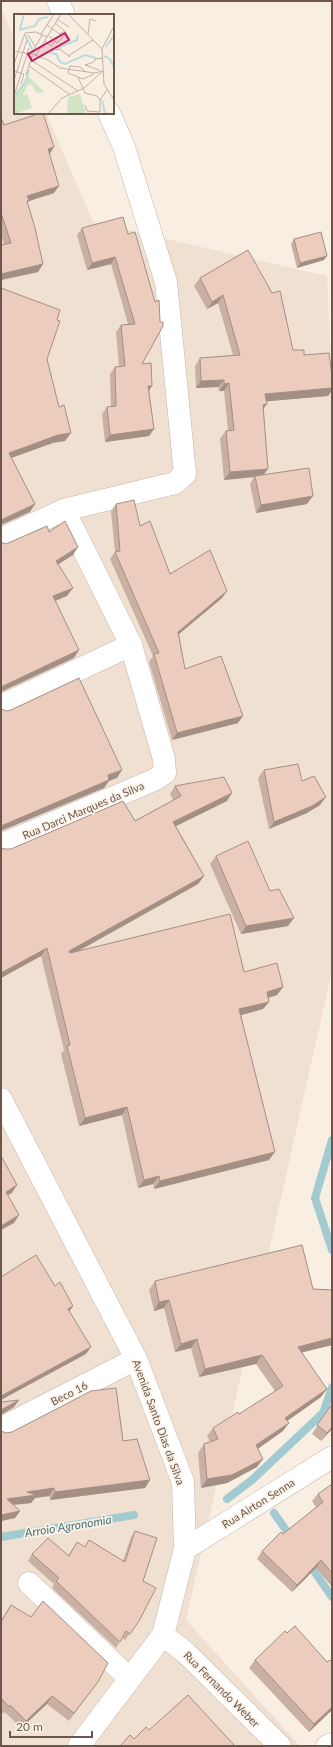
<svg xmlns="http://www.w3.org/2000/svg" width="333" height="1747" font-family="Lato,sans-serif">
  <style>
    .residential { fill: #efe0d2 }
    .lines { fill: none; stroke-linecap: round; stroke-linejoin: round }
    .stream { stroke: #a1cbd0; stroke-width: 8 }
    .minor-casing { stroke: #c8b6ab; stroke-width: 23 }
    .minor { stroke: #fff; stroke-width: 22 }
    .wall { fill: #caafa3 }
    .shaded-wall { fill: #a48f84 }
    .building { fill: #ebccbd; stroke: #a48f84 }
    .labels { text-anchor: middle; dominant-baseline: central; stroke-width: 3.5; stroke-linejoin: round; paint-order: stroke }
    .street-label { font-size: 11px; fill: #6d564c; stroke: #fcf3e8 }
    .water-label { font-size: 12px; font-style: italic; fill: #467377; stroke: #fcf3e8 }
    .inset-river { fill: none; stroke: #badcdf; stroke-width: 2 }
    .inset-road { fill: none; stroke: #c1b1a6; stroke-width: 1 }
    .view { fill: #c2185b; fill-opacity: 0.15; stroke: #c2185b; stroke-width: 2 }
    .inset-edge { fill: none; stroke: #6d564c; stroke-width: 2 }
  </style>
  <rect width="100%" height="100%" fill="#f9eee2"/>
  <!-- residential -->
  <path class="residential" d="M1,7L15,40V113H46L93,222L327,276L332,384V971L186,1620L300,1746H1Z"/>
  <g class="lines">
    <!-- stream -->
    <path class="stream" d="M332,1140L315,1198L332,1250
      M227,1499L252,1480L323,1413L332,1387
      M274,1513L293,1540
      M1,1537L134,1515
      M307,1561L332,1597"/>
    <defs>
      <path id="minor" d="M58,1L64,15
        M64,510L175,483L185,474L166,282L124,147L109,113
        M1,539L64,510L131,645L164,759L165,773L154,780L1,845
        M1,706L131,645
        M1,1099L136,1359L183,1482L185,1549L163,1635L79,1746
        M1,1428L136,1359
        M185,1549L332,1457
        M29,1583L129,1678
        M163,1635L186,1653L280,1746
        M327,1746L332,1744"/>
    </defs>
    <!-- minor casing -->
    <use href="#minor" class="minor-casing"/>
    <!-- minor -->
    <use href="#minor" class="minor"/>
  </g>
  <!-- wall -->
  <path class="wall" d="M1,117L4,125L54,147L50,153L54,193L29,201L27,203L43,264L38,272L1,280V245L4,244L1,236Z
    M123,217L142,364L152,386L149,391L154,429L149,436L105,442L102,414L107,407H111L110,374L115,367L119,366L116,332L121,325L128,324L111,264L87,270L77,235L82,228Z
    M294,239L324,260L297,268L291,244Z
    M248,250L293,350L304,355L332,376V390L328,396L266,401L263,409L264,475L307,504L256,513L250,484L254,477L224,480L220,438L226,431L228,430L224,391H219L218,387L196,388L195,366L200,358L233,355L218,303L207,309L194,286L200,278Z
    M116,504L140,526L170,574L227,591L222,598L179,634L185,669L238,723L172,740L149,662L153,656L110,559L115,552L111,511Z
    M264,770L302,781L320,805L307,813L269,829L258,778Z
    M175,786L227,801L176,826L204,876L198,884L80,950L244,972L283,987L277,995L268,998L269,1002L263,1009L241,1015L269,1160L154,1189L153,1184L138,1188L122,1115L79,1126L61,1054L64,1050L41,956L1,978V848L5,849H11L135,821L173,800L170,794Z
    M216,856L270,891L288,926L241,934L210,864Z
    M155,1281L332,1290V1345L302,1352L321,1397L287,1421L283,1431L258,1449L257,1467L227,1483L201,1488L198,1453L204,1444L210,1442L207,1436L213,1428L239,1414L275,1391L256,1364L199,1377L191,1348L175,1352L164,1308L154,1311L149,1290Z
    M332,1403V1429L321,1441L312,1434Z
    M1,1431L6,1433L123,1441L150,1480L145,1488L50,1500L49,1496L35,1498L31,1503L13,1505L20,1511L15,1518L1,1521Z
    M332,1484V1587L316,1568L292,1592L257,1559L262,1551L316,1507L312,1501L318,1494Z
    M135,1531L143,1581L139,1621L125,1640L122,1638L116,1648L52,1588L54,1584L28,1561L32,1554L68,1556L77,1542L85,1547L89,1540L123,1561L131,1537Z
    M11,1605L98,1682L69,1721L47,1704L21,1728L5,1712L4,1714L1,1711V1620Z
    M255,1660L332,1710L309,1732L249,1668Z"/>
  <!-- shaded-wall -->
  <path class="shaded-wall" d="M54,147L49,155L48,149Z
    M59,186L54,193L29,201L24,208L27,196Z
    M327,256L324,260L297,268L300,263Z
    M115,257L111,264L87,270L92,263Z
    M43,264L38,272L1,280V274Z
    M223,295L218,303L207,309L212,302Z
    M224,380L218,387L196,388L201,381Z
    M229,383L224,391H219L224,384Z
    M148,386H152L147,393Z
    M332,388V390L328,396L260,402L265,394Z
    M267,404L261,412L263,405Z
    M154,429L149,436L105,442L110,435Z
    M71,433L65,441L53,443L3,461L9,453L58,435Z
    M268,469L262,477L255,476L254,477L224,480L230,472Z
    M313,496L307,504L256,513L261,505Z
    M35,504L30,512L1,525V520Z
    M78,547L73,555L51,569L56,561Z
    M73,588L67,596L48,604L53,596Z
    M227,591L222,598L173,639L178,632Z
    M79,650L74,658L1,692V687Z
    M243,716L238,723L172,740L177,733Z
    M122,770L117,778L109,781L104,788L1,831V826L108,775Z
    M232,793L227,801L168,830L173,822Z
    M326,797L320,805L307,813L269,829L274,822Z
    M204,876L198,884L64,959L69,951Z
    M294,918L288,926L241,934L246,926Z
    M47,948L41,956L1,978V973Z
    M283,987L277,995L261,1000L267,992Z
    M269,1002L263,1009L234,1017L239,1009Z
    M127,1107L122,1115L79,1126L85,1118Z
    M275,1152L269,1160L154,1189L160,1181Z
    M159,1176L153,1184L138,1188L144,1180Z
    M17,1185L12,1193L1,1199L6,1192Z
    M19,1215L14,1223L1,1230V1226Z
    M169,1300L164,1308L154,1311L159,1302Z
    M73,1306L68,1314V1309Z
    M332,1338V1345L292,1355L298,1347Z
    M197,1339L191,1348L175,1352L181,1344Z
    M91,1347L86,1354L1,1400V1396Z
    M262,1355L256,1364L199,1377L205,1369Z
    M327,1389L321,1397L280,1426L285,1418Z
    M19,1400L14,1407L1,1415V1410Z
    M289,1423L283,1431L250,1454L256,1445Z
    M332,1427V1429L321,1441L327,1433Z
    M263,1459L257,1467L227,1483L201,1488L207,1479Z
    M150,1480L145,1488L50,1500L55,1492Z
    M54,1488L49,1496L35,1498L31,1503L1,1506L7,1499L27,1492Z
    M20,1511L15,1518L1,1521V1515Z
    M321,1560L316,1568L292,1592L297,1585Z
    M52,1696L47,1704L21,1728L26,1721Z
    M332,1707V1710L309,1732L314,1724Z"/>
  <!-- building -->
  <path class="building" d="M41,113H43L54,147L48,149L59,186L27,196L29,200L27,201L35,228L43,264L1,274V245L11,243L1,213V117L4,125Z
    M123,217L128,234L135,232L155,302L159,300L160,322H163V326L142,364L151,363L152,386H148L154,429L110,435L107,407L116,406L115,367L125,366L121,325L135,324L115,257L92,263L82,228Z
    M321,232L327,256L300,263L294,239Z
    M248,250L272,293L280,291L293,350H304V355L329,353L332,376V388L265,394L267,404L263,405L268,469L230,472L226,431L234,430L229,383L224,384V380L201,381L200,358L240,355L223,295L212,302L200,278Z
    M1,288L60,310L57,320L60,321L47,359L59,407L64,405L71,433L58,435L9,453L35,504L1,520Z
    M309,468L313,496L261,505L255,476Z
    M134,500L140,526L150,521L170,574L210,550L227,591L178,632L185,669L221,656L243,716L177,733L154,654L159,653L115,552L120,551L116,504Z
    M65,521L78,547L56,561L73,588L53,596L79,650L1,687V542L6,544L47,526L49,532Z
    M79,678L122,770L108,775L109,780L1,826V709L6,711L11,710Z
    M298,764L302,781L314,776L326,797L312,806L274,822L264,770Z
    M224,777L232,793L173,822L204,876L69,951L70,953L230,914L244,972L277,963L283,987L267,992L269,1002L239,1009L275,1152L160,1181L159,1176L144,1180L127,1107L85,1118L67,1046L70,1045L47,948L1,973V848L5,849H11L123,801L135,821L181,796L175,786Z
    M248,841L270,891L279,889L294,918L246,926L216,856Z
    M1,1156L17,1185L6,1192L19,1215L1,1226Z
    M302,1245L313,1289L332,1290V1338L298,1347L327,1389L285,1418L289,1423L256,1445L263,1459L232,1475L207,1479L204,1444L218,1439L213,1428L238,1412L239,1414L283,1386L262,1355L205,1369L197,1339L181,1344L169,1300L159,1302L155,1281Z
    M36,1255L55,1286L60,1282L73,1306L68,1309L91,1347L1,1396V1277Z
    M116,1388L123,1441L137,1439L150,1480L55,1492L54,1488L27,1492L36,1495L7,1499L20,1511L1,1515V1431L6,1433L12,1432L91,1391Z
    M19,1400L1,1410V1402Z
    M332,1404V1427L327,1433L317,1425Z
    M332,1484V1573L321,1560L297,1585L262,1551L281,1532L283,1534L323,1502L318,1494Z
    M135,1531L157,1538L143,1581L156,1588L139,1621L130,1634L126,1631L120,1642L56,1581L59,1578L32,1554L48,1538L69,1556L77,1542L85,1547L89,1540L125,1562Z
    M43,1601L108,1663L98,1682L74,1713L52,1696L26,1721L10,1705L9,1707L1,1698V1622L11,1605L31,1617Z
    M295,1626L327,1662L330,1660L332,1662V1707L314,1724L255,1660L285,1631L287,1633Z
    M188,1695L235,1746H120L130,1735L134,1739L146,1727L149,1730Z"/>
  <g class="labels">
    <!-- street labels -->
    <g class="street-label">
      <text transform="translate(83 810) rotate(-23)">Rua Darci Marques da Silva</text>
      <text transform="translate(69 1393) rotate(-27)">Beco 16</text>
      <text transform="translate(159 1422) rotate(70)">Avenida Santo Dias da Silva</text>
      <text transform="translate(258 1503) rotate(-32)">Rua Airton Senna</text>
      <text transform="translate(222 1689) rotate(45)">Rua Fernando Weber</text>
    </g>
    <!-- water labels -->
    <g class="water-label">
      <text transform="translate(68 1526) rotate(-9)">Arroio Agronomia</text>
    </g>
  </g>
  <!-- overview -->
  <g transform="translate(14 14)">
    <rect width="100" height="100" fill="#f9eee2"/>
    <path d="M13,61L30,78L23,79L17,70L13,72L9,81L13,80L18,94L0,100V81L9,71ZM66,80L72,100H53L54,83Z" fill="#d2e4c3"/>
    <path class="inset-river" d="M6,15L10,0M5,16L21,12L25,5L34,3M11,21L20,39M92,33L100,21M43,34L63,26L64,21M35,39L42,40L46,48L51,50L71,41L82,44M27,42L40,36M90,42L96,45L100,54M0,83L12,67L15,56M88,86L91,100"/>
    <path class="inset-road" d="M54,0L88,35L90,70L100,86M43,5L55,13M41,9L51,17L45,20M33,11L47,21M27,20L40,0M74,20L76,5L82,7M14,21L21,32M31,27L37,32L41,27L35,22M41,27L43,29L52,20M20,35L28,21M88,35L100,12M40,36L46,35L56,43M0,37L22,41L47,0M21,41L34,46L46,54L81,59L88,57M54,42L79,26M17,46L64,77M0,50L11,19L22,18L33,23M15,52L55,80M85,56L71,51L80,48L81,45L89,44M0,57L10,60L7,70M72,58L66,53L56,52L54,59L69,65L80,60M12,61L18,42M64,63L71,79L83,82L86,86V98L73,97L71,91M0,66L13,26M1,79L15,34M86,86L93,76M34,100L48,84L70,74L89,57"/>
    <path class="view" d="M51,19L55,26L18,47L14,40Z"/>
    <rect width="100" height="100" class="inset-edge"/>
  </g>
  <!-- border -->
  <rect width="333" height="1747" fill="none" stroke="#6d564c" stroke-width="4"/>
  <!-- scale -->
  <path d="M10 1731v6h82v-6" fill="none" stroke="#6d564c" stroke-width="2"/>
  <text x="16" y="1731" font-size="12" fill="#6d564c" stroke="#fcf3e8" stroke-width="3" paint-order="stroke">20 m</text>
</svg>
